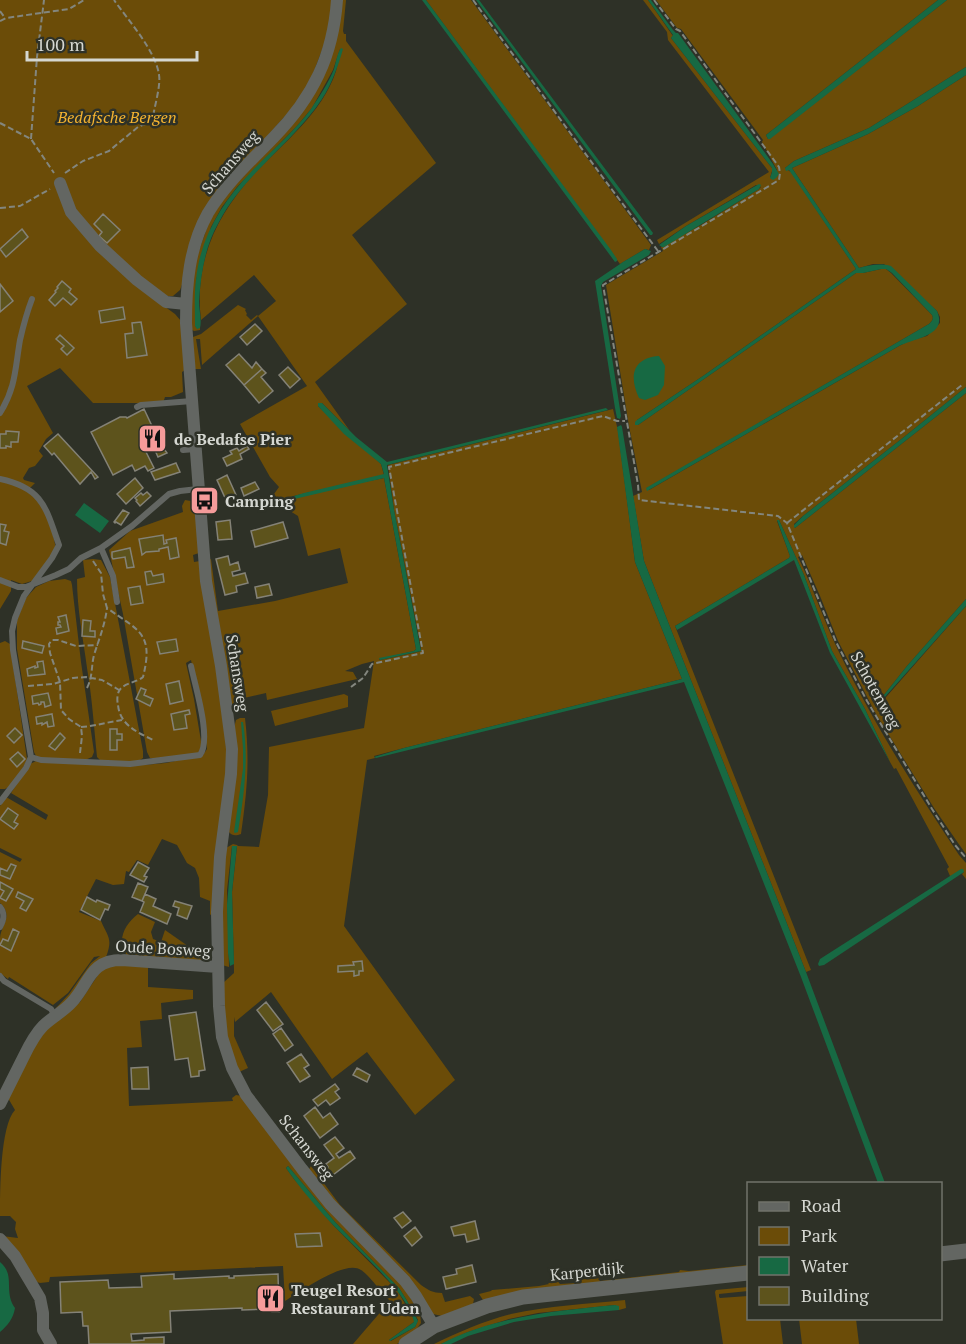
<svg xmlns="http://www.w3.org/2000/svg" width="966" height="1344" font-family="'PT Serif',serif">
  <style>
    .green { fill: #6b4c08; fill-rule: evenodd }
    .water { fill: #176943 }
    .building { fill: #5d531c; stroke: #848277; stroke-width: 1.5 }
    .lines { fill: none; stroke-linecap: round; stroke-linejoin: round }
    .path { stroke: #83867e; stroke-width: 2; stroke-dasharray: 6 3; stroke-linecap: butt }
    .service { stroke: #636662; stroke-width: 6 }
    .minor { stroke: #636662; stroke-width: 12 }
    .tertiary { stroke: #636662; stroke-width: 15 }
    .labels { text-anchor: middle; dominant-baseline: central; stroke-width: 5; stroke-linejoin: round; paint-order: stroke }
    .park-label { font-size: 16px; font-style: italic; fill: #f4b330; stroke: #2e3127 }
    .street-label { font-size: 16px; fill: #d5d7d1; stroke: #2e3127 }
    .poi-label { font-size: 16px; font-weight: bold; fill: #d5d7d1; stroke: #2e3127; text-anchor: start }
  </style>
  <rect width="100%" height="100%" fill="#2e3127"/>
  <!-- green -->
  <path class="green" d="M0,0H334L327,43L303,96L216,193L180,290L173,296H166L164,306L175,314L181,321L185,370L182,372L183,392L171,397H165L163,403H93L60,368L27,386L53,433L46,439L39,451L43,456L35,466L29,468L23,478L24,480L35,483L31,487L27,488C44,505 52,525 56,549L32,581L22,584L11,580V591L0,609Z
    M341,0H346L343,31L344,34H346V41L436,163L352,235L407,304L315,382L350,431L322,403L318,406L381,464L384,475L285,498L384,478L416,649L414,651L379,659L380,660L418,652L421,651V648L394,510L388,465L613,409L618,431L635,562L682,679L404,748L374,756L375,758L367,760L344,926L455,1080L415,1115L367,1052L332,1079L271,992L235,1022L234,1017V1036L248,1068L239,1072L226,1037L223,983L234,973V970L232,892L237,846H232L227,890L229,967L222,965L221,912L226,848L233,844L237,845L238,846L259,847L268,795L269,747L364,728L374,661L362,664L345,671L353,672L357,679L267,700L266,693L244,698L245,706L237,708L231,703L208,560L211,559L218,611L275,601L348,583L340,548L308,556L298,516L282,506L274,494L279,487L270,477L240,424L307,386L258,316L202,365L200,339H196L201,369H194L193,337L201,334L238,305L246,309L245,310L247,314L246,315L251,320L257,315L258,316L276,301L254,275L201,320C194,262 216,216 254,174C283,143 322,114 336,71C338,64 339,56 340,49L333,70L312,108L297,126L237,187L222,207L211,227L196,280L195,326L200,328V326V330L194,331L191,329L190,304L195,262L209,222L225,196L295,121Z
    M426,0H471L651,245L649,250L645,249L620,264Z
    M643,0H648L673,36L671,38L772,168V171L770,178L777,170L762,142L763,140L681,29L677,28L656,0H938L766,135L768,139L770,138L947,0H966V67L869,128L794,161L785,168L791,172L856,269L703,376L637,420L638,425L856,273H863L881,269H886L891,273L932,315C934,319 932,321 929,324L647,488L649,490L899,346L909,341L927,336L940,323V317L937,311L884,264H873L859,268L792,168L868,134L918,106L966,75V387L904,437L803,516L794,524L795,528L966,393V599L907,666L876,705L880,704L966,606V854L958,843L934,808L876,714L838,641L820,596L802,555L798,557C813,587 823,619 838,650C872,721 915,789 959,855L966,863V879L962,874L964,872L950,876L947,869L949,867L896,768L894,769L890,762L865,709L832,651L804,575L779,520L777,521L790,556L789,558L675,626L811,970L806,972L644,561L633,496L642,492L629,426L606,285L663,251L661,247L701,225L759,189L761,187L756,185L686,226L659,244L657,240L769,172L668,40L667,32Z
    M185,500L191,501L195,504L199,553L193,555L194,562L200,561L223,700L227,763L213,913L210,915V901L200,897L199,878L195,868L187,863L177,845L162,839L148,865L137,860L129,872L126,871L124,884L113,885L96,879L79,912L101,921C108,937 113,939 106,957L59,1011L56,1008L69,994L91,963L100,956L94,957L68,993L53,1005L9,977L8,979L0,973C0,961 0,950 0,938C1,925 14,916 0,903V852L20,862L22,859L0,848V806L6,797L46,820L48,815L11,793L30,764L36,761L144,765L166,763L203,755L207,749L205,730L191,660L186,663L194,699L202,747L198,753L160,759L150,758L147,752L123,614L109,550L130,531L183,512L182,506Z
    M93,559L101,560L110,577L143,751V758L137,762L101,761L97,757C94,727 92,697 87,668C83,638 77,609 77,579L85,577L83,560Z
    M65,579L71,581L72,585L81,662L94,752L92,757L85,760L41,758L36,756L34,752L17,649V620L26,598L36,587L49,581Z
    M5,641L10,644L27,759C25,766 13,786 5,789C4,789 2,789 0,789V643Z
    M344,694L348,696V707L275,726L271,711Z
    M240,718H245C250,761 247,792 241,834C236,836 232,836 229,832L235,724L236,720Z
    M138,914L155,922L151,932L153,939L161,942L165,930L208,960L204,962L129,958C115,942 124,925 138,914Z
    M114,964L148,966V987L193,990V999L161,1003L162,1019L140,1021L142,1047L127,1048L129,1106L233,1101L232,1098L236,1095L242,1096L404,1287L420,1314L421,1323L414,1333L397,1344H353L390,1301C383,1294 368,1274 361,1270C345,1259 300,1292 285,1301L283,1266L50,1277L49,1282L40,1283L34,1281L2,1236L18,1238L15,1229L16,1222L10,1216H0C0,1191 0,1126 15,1110L8,1098L39,1039L46,1030L80,1002L102,969ZM288,1166L335,1222L399,1288L406,1299L418,1320L415,1327L391,1341L389,1340L414,1322V1319L397,1290L333,1225L294,1179L286,1168Z
    M311,1166L340,1205L421,1285C428,1290 433,1293 442,1293L445,1302L470,1296L474,1299L473,1304L442,1316L433,1314L336,1204L308,1171Z
    M748,1265V1268L483,1300L479,1294L491,1291L492,1290L539,1286L549,1284L548,1283L559,1282V1283L560,1284L577,1283L578,1282L576,1280L599,1278L598,1279L600,1281L679,1272L680,1270L689,1271Z
    M748,1287V1291L719,1294V1297L720,1298L748,1296V1318L780,1319L783,1344H723L715,1292L716,1290Z
    M625,1300L626,1308L619,1310V1308L615,1305L538,1313L509,1319L468,1332L441,1344H434C459,1332 484,1321 511,1314C548,1306 587,1304 625,1300Z
    M799,1319H856L859,1344H802Z"/>
  <!-- water -->
  <path class="water" d="M422,0H426L611,250L617,259V261L615,262Z
    M476,0H479L653,233L652,235H650Z
    M648,0H651L673,30L676,33H678L773,164L779,174L776,178L773,180L770,178L772,172V168L671,38L673,35Z
    M938,0H947L770,139H768L766,135Z
    M341,48L343,49C338,66 332,84 322,99C292,144 244,174 219,222C205,246 201,273 199,301C199,310 202,319 200,328L197,329L195,326C195,311 194,295 196,280C200,238 222,202 251,172C271,151 294,132 311,109C319,97 329,82 334,69C336,62 337,54 341,48Z
    M966,67V75L918,106L868,134L792,168L859,268C870,265 880,263 891,266L937,311C948,336 914,338 899,346L647,491L646,488L929,324C932,321 934,319 932,315L892,273L886,269H881L863,273H856L638,425H635V422L637,420L703,376L856,269L789,170L786,171L785,168L794,161L869,128Z
    M759,184L761,185L759,189L664,247H662L659,245L686,226Z
    M645,249L651,251L649,255L603,282L601,286L621,416L620,419L617,418L615,408L595,281L623,262Z
    M659,356L665,366L664,385L658,395L645,400L639,398C629,377 632,358 659,356Z
    M966,387V393L795,528L794,527V525L803,516L904,437Z
    M318,403H322L356,437L387,462L606,408L608,410L387,465L394,510L421,651L380,660L379,658L414,651L416,649L384,478L290,500L284,499L304,493L384,474L381,464L344,434L318,406Z
    M621,425L622,427L644,561L806,972L885,1183H878L801,977L684,682L376,758L374,757L404,748L682,679L635,562L617,427Z
    M84,503L109,521L100,533L75,515Z
    M777,520H779L804,575L832,651L865,709L890,762L830,653L794,560L677,630L675,626L789,558L790,556Z
    M966,599V606L876,707V705L907,666Z
    M241,722H243C249,759 244,795 238,832L235,833L234,832L243,769V749Z
    M232,846H237L232,892L234,964L230,966L228,953L227,905Z
    M961,869H963L964,872L824,965L819,966L818,964L820,959Z
    M288,1166L335,1222L399,1288L406,1299L418,1321L415,1327L390,1341L389,1340L414,1322C408,1292 356,1249 334,1226C317,1208 300,1188 286,1168Z
    M0,1262C16,1275 3,1291 15,1308C13,1319 8,1325 0,1332Z
    M615,1305L619,1306V1310L551,1316L514,1322L468,1336L451,1344H441C495,1316 555,1311 615,1305Z"/>
  <!-- building -->
  <path class="building" d="M103,214L120,230L107,243L99,236L102,232L94,224Z
    M22,229L28,237L6,257L0,249Z
    M62,281L71,289L69,292L77,299L71,305L63,298L55,306L49,300L56,292L55,291L58,288L57,287Z
    M0,284L13,301L0,312Z
    M123,307L125,319L101,323L99,311Z
    M141,322L147,355L127,358L125,334L133,333L132,323Z
    M255,324L262,331L247,345L240,337Z
    M60,335L74,348L67,355L61,349L64,346L56,339Z
    M239,354L252,368L256,362L262,369L244,385L226,365Z
    M288,367L300,379L290,388L279,375Z
    M262,369L266,373L261,377L273,391L259,403L244,385Z
    M144,409L161,445L167,453L158,457L154,448L149,451L148,449L145,450L154,468L148,471L145,466L135,471L132,465L113,475L91,432L120,417H126L127,418Z
    M6,431L19,432L18,442H11V447L6,446V448H0V434H6Z
    M58,434L98,477L95,479L91,472L80,484L54,453L52,455L44,446Z
    M247,446L249,449L240,454L242,459L227,466L223,458L232,454L230,451L237,448L239,451Z
    M176,463L180,472L155,480L151,472Z
    M227,475L236,495L226,500L217,480Z
    M135,478L143,488L126,504L117,494Z
    M255,482L259,489L244,496L241,488Z
    M147,492L151,496L140,506L136,501L137,500L135,498L141,493L143,495Z
    M123,510L129,513L121,525L116,522L115,523L114,522Z
    M230,520L232,539L218,540L216,522Z
    M283,522L288,538L255,547L251,531Z
    M0,524L6,525L4,531L9,532L6,545L0,543Z
    M163,535L164,544L167,543L166,540L176,538L179,557L170,559L168,547L159,549V551L146,552L142,555L139,539Z
    M130,548L134,567L127,568L125,557L113,559L112,557V552Z
    M228,556L230,565L238,562L240,570L232,572L233,576L245,573L248,583L236,586L237,592L225,595L216,559Z
    M151,571L153,576L163,574L164,582L147,585L145,572Z
    M269,584L272,595L257,598L255,587Z
    M140,586L143,603L131,605L128,588Z
    M66,615L69,631L57,634L56,628L61,627L60,625H58V622H60L58,617Z
    M83,620L91,621L90,631H95V637L82,636Z
    M176,639L178,651L160,654L157,642Z
    M23,641L44,646L42,653L22,648Z
    M43,661L45,674L28,676L27,669L35,666V668L38,667L37,662Z
    M179,681L183,701L170,704L166,684Z
    M141,688L146,690L144,695L153,699L150,706L136,699Z
    M48,693L51,705L45,707L44,702H41V704L39,705L38,703L33,704L32,696Z
    M189,710L190,714L185,715L187,728L174,730L171,714Z
    M52,714L54,726L48,727L47,722L42,725V723L37,724L36,717Z
    M15,728L22,735L14,743L7,736Z
    M110,729H117V734H122V740H117V750H110Z
    M60,733L65,738L55,750L49,746Z
    M18,752L25,759L17,767L10,759Z
    M8,808L18,815L14,822L18,824L14,829L0,819Z
    M138,862L149,868L144,876L147,877L144,882L130,875Z
    M11,864L16,866L10,879L0,875V868L7,871Z
    M0,882L13,889L6,901L0,898L4,891L0,889Z
    M138,883L148,887L142,901L132,897Z
    M18,892L33,899L26,911L20,908L24,901L16,897Z
    M145,894L156,899L153,906L171,914L167,924L140,912L144,902L142,901Z
    M87,897L96,902L97,900L110,905L108,910L105,909L100,920L81,910Z
    M175,901L192,906L187,919L177,915L179,908L173,906Z
    M13,929L19,932L11,951L0,945L3,939L8,941Z
    M362,961L363,971H359V975L354,976V971L338,972V966L354,965L353,962Z
    M266,1002L283,1024L273,1031L257,1010Z
    M196,1012L205,1070L199,1071V1076L191,1077L188,1058L175,1060L169,1016Z
    M281,1028L293,1045L285,1051L273,1034Z
    M301,1054L309,1065L304,1068L310,1076L300,1082L287,1063Z
    M148,1067L149,1089H132L131,1068Z
    M357,1068L370,1075L367,1082L353,1075Z
    M335,1084L339,1089L335,1092L340,1098L330,1105L326,1100L318,1106L313,1100Z
    M315,1107L323,1118L330,1113L338,1124L320,1138L304,1116Z
    M335,1137L344,1148L336,1154L339,1158L350,1151L355,1158L329,1178L323,1170L328,1167L326,1164L334,1158L324,1145Z
    M403,1212L411,1221L402,1228L394,1218Z
    M475,1221L479,1239L467,1242L465,1234L454,1236L451,1227Z
    M415,1227L422,1237L412,1246L404,1236Z
    M320,1233L322,1246L297,1247L295,1234Z
    M472,1265L476,1282L446,1289L443,1277L457,1274L456,1269Z
    M174,1274V1279L229,1276V1278H234V1276L278,1274L279,1312H272V1309L242,1310V1308L170,1311L171,1332L131,1334L132,1341L144,1340V1338L164,1337V1344H89L88,1326H83L82,1312L61,1313L60,1282L108,1280L109,1288L142,1287L141,1276Z"/>
  <g class="lines">
    <!-- path -->
    <path class="path" d="M473,0L601,175L658,251
      M654,0L676,29L680,31L779,167L780,173L779,180L603,285L638,485L639,500L778,516L787,523L836,642L867,701L932,809L955,845L966,858
      M0,11L5,18
      M0,21L6,18L69,9L84,0
      M0,123L31,139L54,173
      M31,139L37,57L44,0
      M65,173L83,161L109,151L138,127L152,121C154,109 161,85 159,75C156,51 128,20 114,0
      M0,208L20,206L50,189
      M787,523L962,385
      M93,561L101,573L103,594L107,608C139,631 154,633 143,677C136,683 123,683 119,691C117,695 117,701 118,705C120,725 137,732 153,740
      M28,686L53,684L73,678L86,677L102,680L119,690
      M351,687L363,678L372,664L423,653L389,467L603,416L617,421H625
      M87,688C93,676 91,667 94,655C99,639 105,625 107,608
      M81,727C95,726 108,722 122,720
      M80,753L82,736L81,727L69,719L61,710L60,682L50,653L49,644L52,640H58L76,646L98,645"/>
    <!-- service -->
    <path class="service" d="M137,407L141,405L192,401
      M0,413C16,387 15,369 20,340C23,327 27,312 32,299
      M183,450L195,449
      M0,479C43,488 46,508 59,545L52,558L24,596L15,618L12,631L13,650L31,757L26,768L0,802
      M101,548L113,576L117,602
      M0,580L18,587H26L56,575L69,569L81,558L101,548L132,526L169,494L180,491L198,489
      M31,757L41,760L130,764L200,755C212,739 195,686 191,666
      M0,907C5,913 4,920 0,927
      M0,976L4,981L51,1009L55,1016"/>
    <!-- minor -->
    <path class="minor" d="M337,0C333,56 313,97 274,137C251,161 226,183 208,213C189,247 186,285 186,323L206,581L221,666L232,749L231,774L220,857L217,912L219,1006L222,1037L232,1068L246,1095L302,1169L330,1204L405,1281L416,1296L434,1326
      M60,183L71,212L100,246L137,280L166,302L186,304
      M0,1104C7,1090 14,1076 21,1062C27,1050 33,1036 43,1026C52,1017 63,1012 72,1002C90,982 90,960 122,960L218,967
      M0,1239L15,1256L40,1298L43,1313V1330L51,1344"/>
    <!-- tertiary -->
    <path class="tertiary" d="M940,1254L966,1251
      M406,1344L434,1326L487,1306L523,1297L748,1273"/>
  </g>
  <!-- icons -->
  <defs>
    <symbol id="restaurant-square" viewBox="-11 -11 22 22"><rect x="-9" y="-9" width="18" height="18" rx="4" fill="#f59b9a" stroke="#2e3127"/><path d="M-5-6h1v4h1v-4h1v4h1v-4h1v5L-1.5 .5V6h-2V.5L-5-1ZM5-6V6H3V1.5H1.5Q1.5-4 5-6Z" fill="#111"/></symbol>
    <symbol id="bus-square" viewBox="-11 -11 22 22"><rect x="-9" y="-9" width="18" height="18" rx="4" fill="#f59b9a" stroke="#2e3127"/><path d="M-5-6H5V4H4V6H2V4H-2V6H-4V4H-5ZM-3.5-4V0h7V-4ZM-3.5 1.2v1.5H-2V1.2ZM2 1.2v1.5H3.5V1.2Z" fill="#111"/></symbol>
  </defs>
  <g fill-rule="evenodd">
    <use href="#restaurant-square" x="136" y="422" width="33" height="33"/>
    <use href="#bus-square" x="188" y="484" width="33" height="33"/>
    <use href="#restaurant-square" x="254" y="1282" width="33" height="33"/>
  </g>
  <g class="labels">
    <!-- park labels -->
    <g class="park-label">
      <text x="117" y="117">Bedafsche Bergen</text>
    </g>
    <!-- street labels -->
    <g class="street-label">
      <text transform="translate(230 162) rotate(-49)">Schansweg</text>
      <text transform="translate(238 673) rotate(81)">Schansweg</text>
      <text transform="translate(876 690) rotate(61)">Schotenweg</text>
      <text transform="translate(163 948) rotate(3)">Oude Bosweg</text>
      <text transform="translate(307 1147) rotate(52)">Schansweg</text>
      <text transform="translate(587 1271) rotate(-6)">Karperdijk</text>
    </g>
    <!-- poi labels -->
    <g class="poi-label">
      <text x="174" y="439">de Bedafse Pier</text>
      <text x="225" y="501">Camping</text>
      <text x="291" y="1290">Teugel Resort<tspan x="291" dy="18">Restaurant Uden</tspan></text>
    </g>
  </g>
  <!-- legend -->
  <rect x="747" y="1182" width="195" height="138" fill="#2e3127" stroke="#71736b" stroke-width="1.5"/>
  <rect x="759" y="1202" width="30" height="9" fill="#636662" stroke="#71736b" stroke-width="1.5"/>
  <text x="801" y="1212" font-size="18" fill="#d5d7d1">Road</text>
  <rect x="759" y="1227" width="30" height="18" fill="#6b4c08" stroke="#71736b" stroke-width="1.5"/>
  <text x="801" y="1242" font-size="18" fill="#d5d7d1">Park</text>
  <rect x="759" y="1257" width="30" height="18" fill="#176943" stroke="#71736b" stroke-width="1.5"/>
  <text x="801" y="1272" font-size="18" fill="#d5d7d1">Water</text>
  <rect x="759" y="1287" width="30" height="18" fill="#5d531c" stroke="#71736b" stroke-width="1.5"/>
  <text x="801" y="1302" font-size="18" fill="#d5d7d1">Building</text>
  <!-- scale -->
  <path d="M27 51v9h170v-9" fill="none" stroke="#d5d7d1" stroke-width="3"/>
  <text x="36" y="51" font-size="18" fill="#d5d7d1" stroke="#2e3127" stroke-width="4.5" paint-order="stroke">100 m</text>
</svg>
